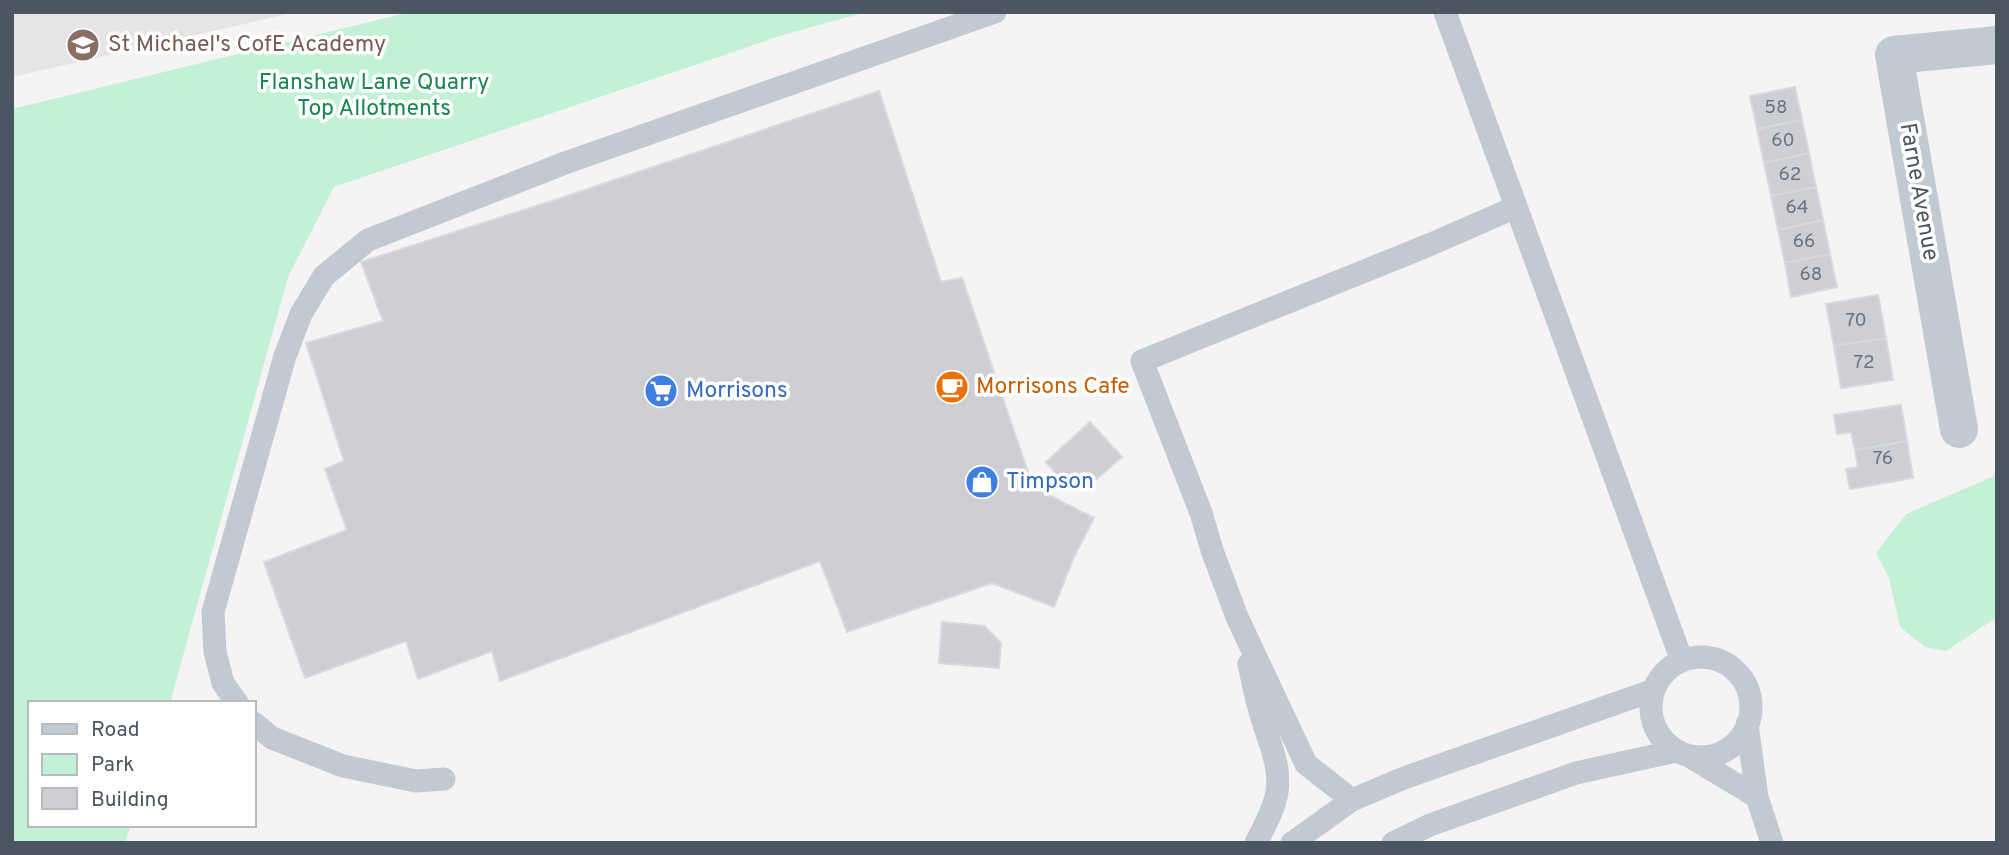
<svg xmlns="http://www.w3.org/2000/svg" width="2009" height="855" font-family="Overpass,sans-serif">
  <style>
    .education { fill: #e6e4e5 }
    .green { fill: #c3f1d5 }
    .building { fill: #cdcfd5; stroke: #d7d9de; stroke-width: 2 }
    .lines { fill: none; stroke-linecap: round; stroke-linejoin: round }
    .lane { stroke: #c1cad2; stroke-width: 23 }
    .street { stroke: #c1cad2; stroke-width: 38 }
    .labels { text-anchor: middle; dominant-baseline: central; stroke-width: 7; stroke-linejoin: round; paint-order: stroke }
    .number-label { font-size: 19px; fill: #6b747e }
    .education-label { font-size: 23px; fill: #785e54; stroke: #fff; text-anchor: start }
    .park-label { font-size: 23px; fill: #17864f; stroke: #fff }
    .street-label { font-size: 23px; fill: #4a5661; stroke: #fff }
    .food-label { font-size: 23px; fill: #c56008; stroke: #fff; text-anchor: start }
    .shop-label { font-size: 23px; fill: #366cbe; stroke: #fff; text-anchor: start }
  </style>
  <rect width="100%" height="100%" fill="#f5f3f3"/>
  <!-- education -->
  <path class="education" d="M12,12H296L12,77Z"/>
  <!-- green -->
  <path class="green" d="M410,12H867L786,34L334,187L288,277L170,703H30V825H131L125,843H12V109Z
    M1997,475V617L1946,651L1925,647L1900,627L1889,578L1876,553L1906,514Z"/>
  <!-- building -->
  <path class="building" d="M1795,87L1802,120L1757,129L1750,96Z
    M879,91L941,282L962,278L1033,487L1094,518L1074,557L1054,607L992,583L847,632L820,561L500,681L492,651L418,679L406,641L305,678L264,562L347,530L325,469L344,461L306,343L383,321L361,262L552,201Z
    M1802,120L1809,153L1764,163L1757,129Z
    M1809,153L1816,187L1771,196L1764,163Z
    M1816,187L1823,220L1778,230L1771,196Z
    M1823,220L1830,254L1785,263L1778,230Z
    M1830,254L1837,287L1791,297L1785,263Z
    M1878,295L1886,338L1834,346L1826,304Z
    M1886,338L1893,380L1841,388L1834,346Z
    M1901,405L1907,441L1855,450L1851,432L1837,434L1834,415Z
    M1090,422L1122,457L1092,483L1063,482L1046,462Z
    M1907,441L1913,478L1850,489L1846,469L1858,467L1855,450Z
    M942,622L984,626L1001,643L999,668L939,663Z"/>
  <g class="lines">
    <!-- lane -->
    <path class="lane" d="M1445,12L1682,661
      M1651 707a50 50 0 1 1 100 0a50 50 0 1 1-100 0Z
      M1249,664C1253,682 1256,700 1262,718C1269,743 1281,765 1277,792C1274,810 1264,827 1256,843
      M237,703L223,683L215,652L213,612L285,356L301,314L324,276L368,240L565,163L995,12
      M254,723L272,738L343,766L416,781L444,779
      M1747,724L1757,797L1772,843
      M1689,756L1757,797
      M1352,800L1306,764L1237,617L1213,553L1201,513L1142,361L1429,245L1516,207
      M1292,843L1352,800L1404,778L1654,690
      M1393,843L1430,825L1576,773L1676,751"/>
    <!-- street -->
    <path class="street" d="M1959,429L1894,55L1997,45"/>
  </g>
  <!-- icons -->
  <defs>
    <symbol id="school-disc" viewBox="-11 -11 22 22"><circle r="9.5" fill="#8d6e63" stroke="#fff"/><path d="M0-5L7-2L0 1L-7-2ZM-4 1L0 2.5L4 1V4Q0 6-4 4Z" fill="#fff"/></symbol>
    <symbol id="cafe-disc" viewBox="-11 -11 22 22"><circle r="9.5" fill="#e8710a" stroke="#fff"/><path d="M-5.5-4.5H6V0H3Q3 3.5 0 3.5H-2.5Q-5.5 3.5-5.5 0ZM3-3.2v2h1.7v-2ZM-6 4.5H4V6H-6Z" fill="#fff"/></symbol>
    <symbol id="supermarket-disc" viewBox="-11 -11 22 22"><circle r="9.5" fill="#3f7fe0" stroke="#fff"/><path d="M-6-5.5h2.5l.6 2H6L4.5 2H-2.5L-4.4-4H-6ZM-1.5 3.2a1.3 1.3 0 1 0 .1 0ZM3 3.2a1.3 1.3 0 1 0 .1 0Z" fill="#fff"/></symbol>
    <symbol id="shop-disc" viewBox="-11 -11 22 22"><circle r="9.5" fill="#3f7fe0" stroke="#fff"/><path d="M-5-2.5h2.3a2.7 3.5 0 0 1 5.4 0H5L5.5 6h-11ZM-1.5-2.5h3a1.5 2.3 0 0 0-3 0Z" fill="#fff"/></symbol>
  </defs>
  <g fill-rule="evenodd">
    <use href="#school-disc" x="64" y="26" width="38" height="38"/>
    <use href="#cafe-disc" x="933" y="368" width="38" height="38"/>
    <use href="#supermarket-disc" x="642" y="372" width="38" height="38"/>
    <use href="#shop-disc" x="963" y="463" width="38" height="38"/>
  </g>
  <g class="labels">
    <!-- number labels -->
    <g class="number-label">
      <text x="1776" y="108">58</text>
      <text x="1783" y="141">60</text>
      <text x="1790" y="175">62</text>
      <text x="1797" y="208">64</text>
      <text x="1804" y="242">66</text>
      <text x="1811" y="275">68</text>
      <text x="1856" y="321">70</text>
      <text x="1864" y="363">72</text>
      <text x="1883" y="459">76</text>
    </g>
    <!-- education labels -->
    <g class="education-label">
      <text x="108" y="45">St Michael's CofE Academy</text>
    </g>
    <!-- park labels -->
    <g class="park-label">
      <text x="374" y="83">Flanshaw Lane Quarry<tspan x="374" dy="26">Top Allotments</tspan></text>
    </g>
    <!-- street labels -->
    <g class="street-label">
      <text transform="translate(1918 192) rotate(80)">Farne Avenue</text>
    </g>
    <!-- food labels -->
    <g class="food-label">
      <text x="976" y="387">Morrisons Cafe</text>
    </g>
    <!-- shop labels -->
    <g class="shop-label">
      <text x="686" y="391">Morrisons</text>
      <text x="1006" y="482">Timpson</text>
    </g>
  </g>
  <!-- border -->
  <rect width="2009" height="855" fill="none" stroke="#4a5661" stroke-width="28"/>
  <!-- legend -->
  <rect x="28" y="701" width="228" height="126" fill="#ffffff" stroke="#b7bbc0" stroke-width="2"/>
  <rect x="42" y="724" width="35" height="10" fill="#c1cad2" stroke="#b7bbc0" stroke-width="2"/>
  <text x="91" y="736" font-size="21" fill="#4a5661">Road</text>
  <rect x="42" y="754" width="35" height="21" fill="#c3f1d5" stroke="#b7bbc0" stroke-width="2"/>
  <text x="91" y="771" font-size="21" fill="#4a5661">Park</text>
  <rect x="42" y="788" width="35" height="21" fill="#cdcfd5" stroke="#b7bbc0" stroke-width="2"/>
  <text x="91" y="806" font-size="21" fill="#4a5661">Building</text>
</svg>
